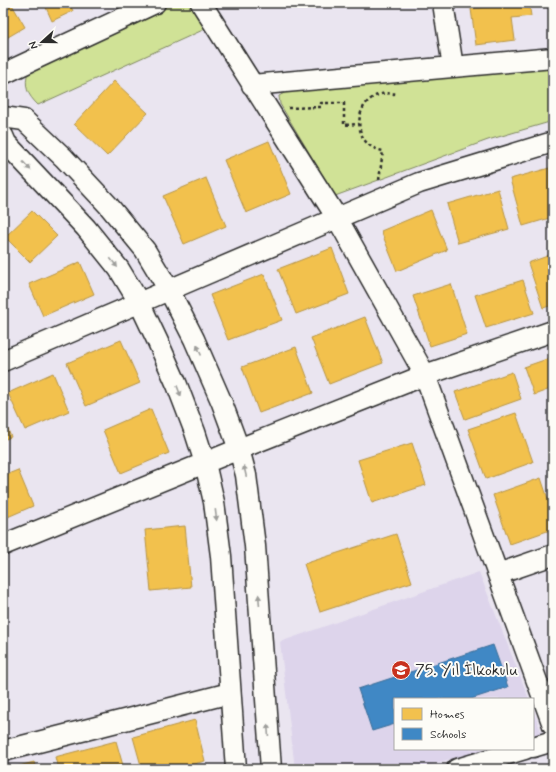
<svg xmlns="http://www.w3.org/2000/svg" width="556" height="772" font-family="Mynerve,sans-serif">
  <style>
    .built { fill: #ddd4eb }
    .green { fill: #d0e296; stroke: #7e8660 }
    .homes { fill: #f2c14e; stroke: #b69444 }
    .schools { fill: #3f88c5; stroke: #396c97 }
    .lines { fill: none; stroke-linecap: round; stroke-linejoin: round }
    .minor-casing { stroke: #2b2b2b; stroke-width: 23 }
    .path { stroke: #2b2b2b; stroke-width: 2.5; stroke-dasharray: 3 3; stroke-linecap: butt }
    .minor { stroke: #fdfcf7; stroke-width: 20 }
    .oneway { fill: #9e9e9b }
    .labels { text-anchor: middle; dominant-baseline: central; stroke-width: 4; stroke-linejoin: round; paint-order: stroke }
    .poi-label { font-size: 16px; fill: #2b2b2b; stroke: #fdfcf7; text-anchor: start }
  </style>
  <rect width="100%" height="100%" fill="#eae5f0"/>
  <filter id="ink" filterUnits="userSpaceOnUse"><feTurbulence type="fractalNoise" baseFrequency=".025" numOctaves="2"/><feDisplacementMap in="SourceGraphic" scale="8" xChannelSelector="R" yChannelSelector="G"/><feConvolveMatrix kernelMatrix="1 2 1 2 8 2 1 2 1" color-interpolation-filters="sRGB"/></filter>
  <g filter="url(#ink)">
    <!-- built -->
    <path class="built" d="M479,572L529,699H395V749H488L414,769H295L280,642Z
      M533,710L542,734L533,737Z"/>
    <!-- green -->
    <path class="green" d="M171,3H190L205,29L38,105C27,94 24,87 28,71Z
      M553,68V121L488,140L335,196L280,104L279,96L286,92L301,87Z"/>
    <!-- homes -->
    <path class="homes" d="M3,3H11L25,27L3,40Z
      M44,3H69L73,11L52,21Z
      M495,3H529L531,16L512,18L515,40L476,45L471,9L495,6Z
      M114,81L148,113L107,156L74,124Z
      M269,141L291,194L246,213L224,160Z
      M553,167V217L523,226L510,179Z
      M206,178L226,226L184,244L163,196Z
      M498,189L509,229L458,243L447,204Z
      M431,210L447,250L397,271L381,231Z
      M32,211L57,236L30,262L5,237Z
      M332,248L349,294L296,314L278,269Z
      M553,254V305L543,308L528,263Z
      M80,262L94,294L43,316L29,284Z
      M264,274L282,320L228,340L210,295Z
      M523,280L534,313L486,328L475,295Z
      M451,284L467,334L430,346L413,296Z
      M365,317L383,363L329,384L311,338Z
      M121,340L140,383L86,406L67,363Z
      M296,347L313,393L259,413L242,367Z
      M553,357V388L534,395L524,367Z
      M512,372L521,399L465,419L455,392Z
      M53,373L69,411L25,430L8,393Z
      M151,409L169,453L121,473L103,430Z
      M516,413L533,462L486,479L468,429Z
      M3,418L11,437L3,440Z
      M412,443L426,485L372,503L358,460Z
      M18,470L33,506L3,519V476Z
      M541,478L553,514V529L510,544L493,495Z
      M185,526L191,587L151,591L145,530Z
      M396,534L412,582L320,612L304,564Z
      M195,720L205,761L175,769H142L133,737Z
      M116,741L124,769H58L55,757Z
      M34,762L36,769H8Z"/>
    <!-- schools -->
    <path class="schools" d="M493,645L508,687L471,699H395V724L372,731L358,689Z"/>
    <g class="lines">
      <defs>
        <path id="minor" d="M201,3L337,218L425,375L553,725
          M443,3L453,67
          M3,74L155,3
          M252,85L553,58
          M3,117L24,120L64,158L108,205L145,250L169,290L194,339L222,403L239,449L246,475L255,546L271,769
          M3,136L6,143L86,228L119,269L139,302L158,342L177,385L195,432L205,463L214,502L221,556L236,769
          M3,361L419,183L553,142
          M3,545L239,449L425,375L553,331
          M498,574L553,555
          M533,747L553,741
          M3,751L230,693
          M457,769L525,749"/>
      </defs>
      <!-- minor casing -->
      <use href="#minor" class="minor-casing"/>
      <!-- path -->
      <path class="path" d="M288,108L321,107V103H344V125L359,124
        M379,180L383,151C378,150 372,148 368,144C353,130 358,102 378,95C384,93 389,93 394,94V90"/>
      <!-- minor -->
      <use href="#minor" class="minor"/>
    </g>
    <!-- one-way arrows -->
    <defs><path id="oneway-solid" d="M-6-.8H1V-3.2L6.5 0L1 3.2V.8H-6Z"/></defs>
    <g class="oneway">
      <use href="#oneway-solid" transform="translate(27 166) rotate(47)"/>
      <use href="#oneway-solid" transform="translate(114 263) rotate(52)"/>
      <use href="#oneway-solid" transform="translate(199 350) rotate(-113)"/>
      <use href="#oneway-solid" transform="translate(179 391) rotate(69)"/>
      <use href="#oneway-solid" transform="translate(245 471) rotate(-103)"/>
      <use href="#oneway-solid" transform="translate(216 515) rotate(83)"/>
      <use href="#oneway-solid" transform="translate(259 600) rotate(-94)"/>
      <use href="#oneway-solid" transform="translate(268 730) rotate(-94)"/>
    </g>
  </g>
  <!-- icons -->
  <defs>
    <symbol id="school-disc" viewBox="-11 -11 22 22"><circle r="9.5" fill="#c8321e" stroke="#fdfcf7"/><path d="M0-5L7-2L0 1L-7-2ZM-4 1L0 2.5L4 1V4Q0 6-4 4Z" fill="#fff"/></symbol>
  </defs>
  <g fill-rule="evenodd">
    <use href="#school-disc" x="390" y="659" width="22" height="22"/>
  </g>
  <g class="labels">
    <!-- poi labels -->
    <g class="poi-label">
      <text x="415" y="670">75. Yıl İlkokulu</text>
    </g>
  </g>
  <!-- margin -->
  <rect width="556" height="772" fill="none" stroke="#fdfcf7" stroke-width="16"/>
  <rect x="8" y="8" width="540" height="756" fill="none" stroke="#2b2b2b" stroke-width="1.5" filter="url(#ink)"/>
  <!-- legend -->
  <rect x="394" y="698" width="140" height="52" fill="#fdfcf7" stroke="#a9a8a5"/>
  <rect x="402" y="708" width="20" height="12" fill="#f2c14e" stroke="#a9a8a5"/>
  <text x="430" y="718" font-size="12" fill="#2b2b2b">Homes</text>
  <rect x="402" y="728" width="20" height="12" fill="#3f88c5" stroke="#a9a8a5"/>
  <text x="430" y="738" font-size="12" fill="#2b2b2b">Schools</text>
  <!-- north arrow -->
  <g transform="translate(42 42) rotate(249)" stroke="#fdfcf7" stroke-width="3" paint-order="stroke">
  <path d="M0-3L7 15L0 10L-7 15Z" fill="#2b2b2b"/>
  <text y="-6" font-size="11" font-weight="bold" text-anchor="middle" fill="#2b2b2b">N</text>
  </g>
</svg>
